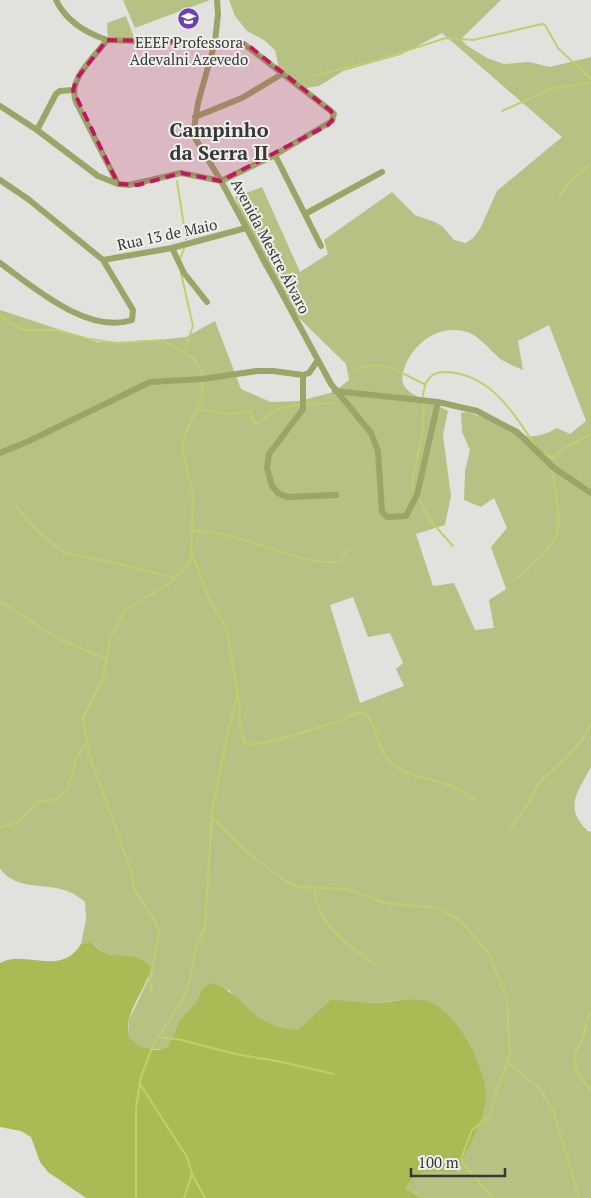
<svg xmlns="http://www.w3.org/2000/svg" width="591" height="1198" font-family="'PT Serif',serif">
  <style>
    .green { fill: #b5c284; fill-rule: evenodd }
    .forest { fill: #aaba55 }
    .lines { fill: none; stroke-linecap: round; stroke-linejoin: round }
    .stream { stroke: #bed06b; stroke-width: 2 }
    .minor { stroke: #9aa568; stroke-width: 6 }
    .marked { fill: #c2185b; fill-opacity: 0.2; stroke: #c2185b; stroke-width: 4; stroke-dasharray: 10 6; stroke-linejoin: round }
    .labels { text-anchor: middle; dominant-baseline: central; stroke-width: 4; stroke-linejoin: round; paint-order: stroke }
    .poi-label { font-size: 15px; fill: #373736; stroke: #eff0eb }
    .street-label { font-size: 15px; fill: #373736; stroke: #eff0eb }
    .district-label { font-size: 20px; font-weight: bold; fill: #373736; stroke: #eff0eb }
  </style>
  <rect width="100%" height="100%" fill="#e1e2de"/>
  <!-- green -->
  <path class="green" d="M123,0H210L135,28Z
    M229,0H501L461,39L466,45L487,58L504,64L529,62L550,67L591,57V767C577,793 563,808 589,832L591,831V1198H420L406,1188C417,1165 432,1172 455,1171L473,1135L402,1000L374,1003L330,1000L298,1031C264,1028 250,1015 229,990L202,989L197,1005L183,1017L172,1042L164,1049H148L133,1043L128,1034L129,1020L149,978L110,954H105L91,942L81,944L86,919L85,902C81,899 76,895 72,893C48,881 19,893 0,869V310L97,342L133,343L186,337L215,321L241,389L271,402L299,401L334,392L349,380L346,364L300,319L280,294L260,261L235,197L262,187L300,272L328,254L324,240L392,192L415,215L435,222L443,227L454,240L466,243L473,238L480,229L497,191L562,137L442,33L400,55L343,71L319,86L306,88L279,68L275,50L264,40L247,31L235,16ZM549,325L586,421L570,434L557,428C545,435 534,438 521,435L488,419L467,412L461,413L462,432L470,450L465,471L464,500L481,507L494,498L507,528L491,547L506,589L489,600L494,628L475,630L454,583L433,586L416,534L445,525L451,496L443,435L448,411C438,405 410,396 405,387C401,381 402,376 404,369C412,345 436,325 463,331C478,334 488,348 499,358C506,363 516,367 523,370L518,341ZM353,597L368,637L390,633L403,663L396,669L404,686L360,703L330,605Z
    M126,16L135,40L108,39L107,23Z"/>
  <!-- forest -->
  <path class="forest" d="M91,942C95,946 101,952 107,954C124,957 138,953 151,967C147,989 126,1009 128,1032C129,1039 134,1043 140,1046C176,1059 169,1036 183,1017C194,1003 195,1009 202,989L212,983C250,997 248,1027 298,1030L330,1000C344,1000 358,1002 372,1003C389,1003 406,998 422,1000C454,1004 484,1064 486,1094C487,1115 466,1153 455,1172C433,1172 417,1166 406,1188L420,1198H86L48,1172L40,1162L31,1137L21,1131L0,1127V963C25,949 60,978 81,944Z"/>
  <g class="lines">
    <!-- stream -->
    <path class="stream" d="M313,76L377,60L446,38L473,40L542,24L545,25L558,48L591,79
      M502,111L553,88L591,83
      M177,181L186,239
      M559,197L569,182L591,164
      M180,259L184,249
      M181,273L193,326L184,352
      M0,316L19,328L27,330H57L89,339L117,343L162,340L194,359L203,375L202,397L185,434L182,447L193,495L191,557L186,567L170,583L125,610L110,638L104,675L83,719L89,754L130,868L135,891L157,924L159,933L150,981L152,994
      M353,370C387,359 396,371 424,384
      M423,396C424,384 428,373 443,372C489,372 512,411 535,445
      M305,404L333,403
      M197,409L229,414L251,411L253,422L257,423L280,408L301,404
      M545,455L552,458L569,445L591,435
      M414,489C410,475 416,465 419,451C423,435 424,419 423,403
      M418,498L429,519L453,546
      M15,505L39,533L65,553L115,563L175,578
      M192,531C242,530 292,565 339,562L347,550
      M192,555L210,601L226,627L239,702L240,725L245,744C263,747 320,727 339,721C348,718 355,711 364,713C379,725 376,750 391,763C407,777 429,778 448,785C458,788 466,794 475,800
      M513,581C564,538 564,538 552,472
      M0,601L58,639L107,659
      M211,816L247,852L285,881L298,887L346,889L386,903L437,908L459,919L489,954L507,1000L510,1056L496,1092L490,1116L472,1130L461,1159L466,1167L493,1198
      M0,828L19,821L37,802L56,799L67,790L78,754L87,743
      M509,831L530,801L539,782L568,756L584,737L591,724
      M314,888C316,896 317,904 320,911C329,932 358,953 376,965
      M591,1011C585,1021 587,1024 584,1034C582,1040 578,1046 576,1052C570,1069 582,1079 591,1091
      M159,1037L182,1040L235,1054L277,1061L334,1074
      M509,1063L540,1089L554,1113L579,1198
      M140,1084L187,1157L192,1174L205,1198
      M136,1198V1108L141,1077L153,1045L183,999L190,979L196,946L205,927L212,812L227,735L238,695
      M184,1198L192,1174"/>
    <!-- minor -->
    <path class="minor" d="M217,0L218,14L215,42L198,103L194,129L195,138L221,181L331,384L371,433L378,451L382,512L387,517L406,516L417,495L438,402
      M107,40C94,58 67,79 76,102L118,184
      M0,106L37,130L98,176L118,184L129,185L181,173L221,181L275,155L332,121L334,114L331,111L244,44L107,40C86,33 66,21 56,0
      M195,117L242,98L282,74
      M37,130L56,94L60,91L73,90
      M275,155L321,246
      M0,180L28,199L103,260L172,248L246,228
      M305,214L382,172
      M172,248L184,273L207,302
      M0,263C33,287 88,335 132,320L133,310L103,260
      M303,375V409L269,454L267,468L272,486L278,493L287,497L336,495
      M335,391L438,402L477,411L517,432L554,468L591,493
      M0,453L29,441L150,382L202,379L257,371H273L303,375L309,373L318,360"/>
  </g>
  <!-- marked area -->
  <path class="marked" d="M107,40L238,42L249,46L331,111L334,118L328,125L221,181L181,173L138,185L118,184L73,90L77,78Z"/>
  <!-- icons -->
  <defs>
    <symbol id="school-disc" viewBox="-11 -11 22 22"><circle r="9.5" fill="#6d3eb6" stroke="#eff0eb"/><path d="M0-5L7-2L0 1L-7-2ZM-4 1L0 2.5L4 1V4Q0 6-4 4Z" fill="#fff"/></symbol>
  </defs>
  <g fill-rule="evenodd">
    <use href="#school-disc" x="176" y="6" width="25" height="25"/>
  </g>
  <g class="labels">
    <!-- poi labels -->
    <g class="poi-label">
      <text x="189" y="42">EEEF Professora<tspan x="189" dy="17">Adevalni Azevedo</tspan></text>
    </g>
    <!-- street labels -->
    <g class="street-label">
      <text transform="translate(167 234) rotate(-12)">Rua 13 de Maio</text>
      <text transform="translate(271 246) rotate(62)">Avenida Mestre Álvaro</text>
    </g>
    <!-- district labels -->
    <g class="district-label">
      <text x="219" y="129">Campinho<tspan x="219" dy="23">da Serra II</tspan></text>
    </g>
  </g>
  <!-- scale -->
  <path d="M411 1168v8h94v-8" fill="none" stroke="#373736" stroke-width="2.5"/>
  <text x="418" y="1168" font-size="15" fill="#373736" stroke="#eff0eb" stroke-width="4" paint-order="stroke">100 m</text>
</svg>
